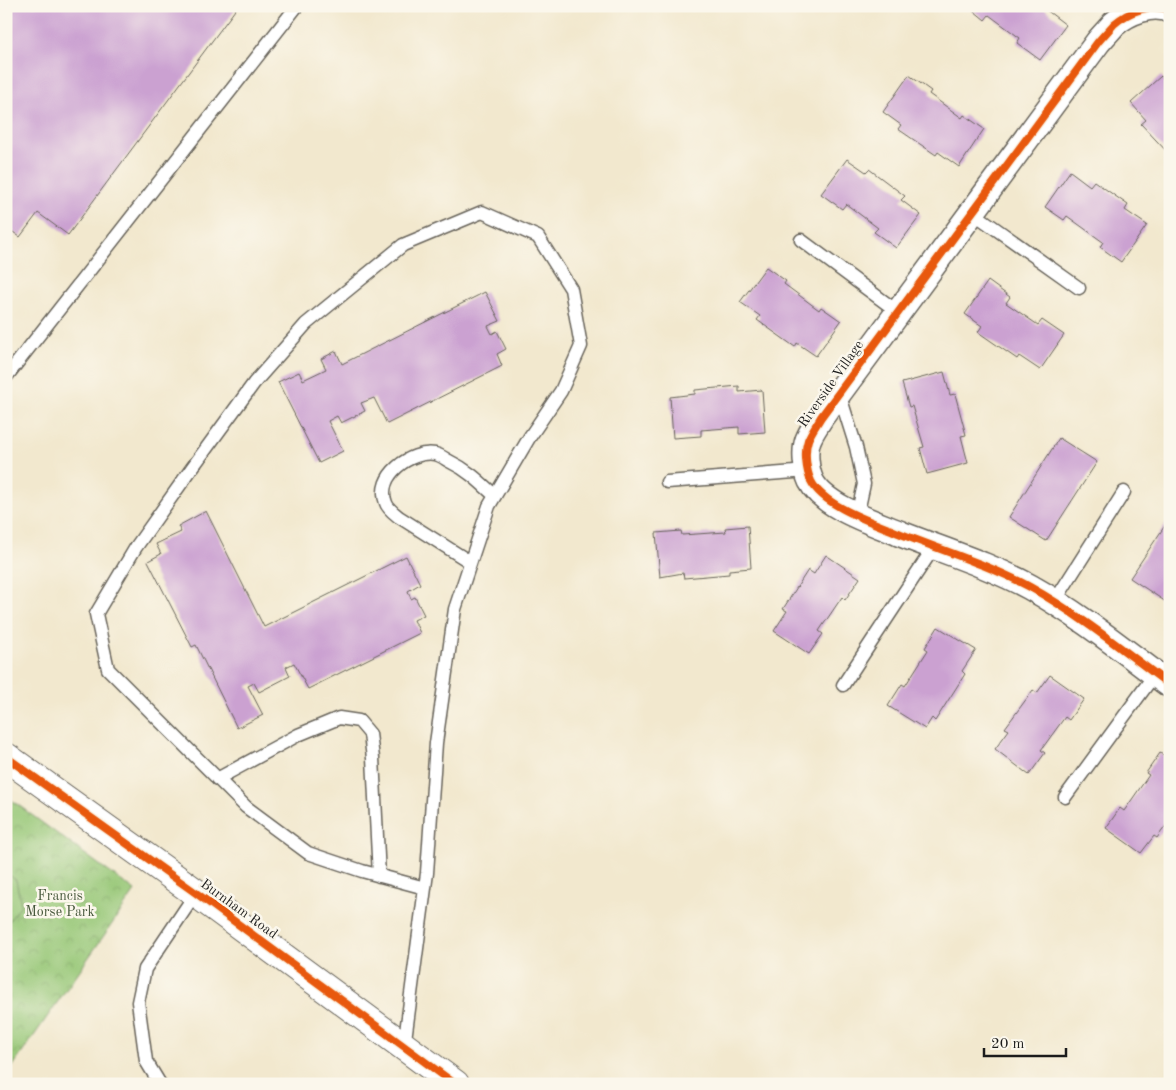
<svg xmlns="http://www.w3.org/2000/svg" width="1176" height="1090" font-family="'Old Standard TT',serif">
  <style>
    .park { fill: url(#park-crowns); stroke: #5a724a }
    .garden { fill: #97c777; stroke: #5a724a }
    .building { fill: #cba1d1 }
    .lines { fill: none; stroke-linecap: round; stroke-linejoin: round }
    .lane-casing { stroke: #67635a; stroke-width: 15 }
    .street-casing { stroke: #67635a; stroke-width: 28 }
    .secondary-casing { stroke: #67635a; stroke-width: 30 }
    .lane { stroke: #fff; stroke-width: 12 }
    .street { stroke: #fff; stroke-width: 25 }
    .secondary { stroke: #fff; stroke-width: 28 }
    .cycleway-casing { stroke: #fbf7ec; stroke-width: 11 }
    .cycleway { stroke: #e8590c; stroke-width: 8 }
    .labels { text-anchor: middle; dominant-baseline: central; stroke-width: 5; stroke-linejoin: round; paint-order: stroke }
    .street-label { font-size: 14px; fill: #1c1c1c; stroke: #fbf7ec }
    .park-label { font-size: 14px; fill: #47583c; stroke: #fbf7ec }
  </style>
  <defs>
    <pattern id="park-crowns" width="20" height="18" patternUnits="userSpaceOnUse" patternTransform="scale(1.25)"><rect width="20" height="18" fill="#97c777"/><path d="M2 6a3 3 0 1 1 6 0M12 15a3 3 0 1 1 6 0" fill="none" stroke="#82aa66"/></pattern>
  </defs>
  <rect width="100%" height="100%" fill="#fbf7ec"/>
  <filter id="ink" filterUnits="userSpaceOnUse"><feTurbulence type="fractalNoise" baseFrequency=".02" numOctaves="2"/><feDisplacementMap in="SourceGraphic" scale="10" xChannelSelector="R" yChannelSelector="G"/><feConvolveMatrix kernelMatrix="1 2 1 2 8 2 1 2 1" color-interpolation-filters="sRGB"/></filter>
  <filter id="wash" filterUnits="userSpaceOnUse"><feTurbulence type="fractalNoise" baseFrequency=".0096" numOctaves="4" result="noise"/><feDisplacementMap in="SourceGraphic" scale="20" xChannelSelector="R" yChannelSelector="G"/><feGaussianBlur stdDeviation="1.12" result="paint"/><feColorMatrix in="noise" values="0 0 0 0 0 0 0 0 0 0 0 0 0 0 0 0 0 1.4 0 .05"/><feComposite in="paint" operator="in"/></filter>
  <g filter="url(#wash)">
    <rect width="100%" height="100%" fill="#f2e8ce"/>
    <!-- park -->
    <path class="park" d="M6,796L135,891L6,1076Z"/>
    <!-- garden -->
    <path class="garden" d="M6,873L16,880L21,905L6,925Z"/>
    <g id="blocks">
      <!-- building -->
      <path class="building" d="M6,6H238L68,235L38,213L20,237L6,227Z
        M968,6H1047L1045,9L1066,25L1040,60L1017,43L1020,38L989,15L985,20Z
        M909,75L931,91L929,94L962,118L964,115L984,129L959,167L938,152L936,155L898,129L901,125L883,112Z
        M1161,76L1170,86V155L1141,124L1146,120L1131,103Z
        M847,159L866,172L869,169L905,196L901,200L921,215L896,248L874,232L878,228L846,204L842,209L821,194Z
        M1070,171L1090,186L1094,181L1128,205L1125,210L1147,225L1121,262L1100,247L1103,242L1067,216L1064,220L1045,207Z
        M766,267L786,281L784,284L819,310L821,307L841,321L816,356L797,343L795,347L757,320L760,316L740,302Z
        M988,281L1010,297L1006,303L1038,325L1042,320L1064,335L1040,370L1019,356L1017,359L978,332L982,326L965,314Z
        M485,292L500,321L488,326L492,334L497,331L506,349L497,354L502,366L387,424L374,398L361,403L365,411L341,423L337,416L328,421L343,451L319,463L278,382L299,372L303,380L326,369L321,359L336,351L342,364Z
        M944,372L950,395L955,394L966,435L961,436L968,463L927,474L920,448L924,447L912,406L909,407L902,383Z
        M739,386V392L762,390L765,432L739,434V427L701,430V436L673,438L670,397L695,394V390Z
        M1059,438L1097,462L1046,541L1009,517Z
        M206,511L264,627L406,556L420,584L408,591L411,599L415,597L424,615L414,620L420,633L308,689L294,663L286,667L290,676L259,692L254,683L248,686L263,715L237,728L196,645L192,647L148,561L161,554L156,544L181,532L178,526Z
        M1170,518V597L1166,602L1130,578Z
        M748,526L751,568L729,570V574L684,578L683,573L660,577L656,533L681,531L682,535L726,532L725,528Z
        M826,555L860,578L845,600L842,597L819,631L823,634L809,654L774,631L787,611L783,609L808,570L814,574Z
        M938,627L976,650L962,671L965,674L935,721L932,718L925,729L888,706L902,684L905,686L928,650L925,648Z
        M1050,675L1084,699L1069,720L1065,717L1041,750L1045,753L1029,775L995,749L1009,730L1005,728L1033,690L1037,693Z
        M1160,753L1170,759V820L1157,838L1154,836L1141,853L1106,828L1120,808L1124,811L1149,775L1146,773Z"/>
    </g>
  </g>
  <g filter="url(#ink)">
    <use href="#blocks" fill-opacity="0" stroke="#67635a" stroke-width="1"/>
    <g class="lines">
      <defs>
        <path id="lane" d="M972,212L1079,288
          M801,240L898,312
          M6,377L297,6
          M839,393L856,447L864,484L857,516
          M667,482L808,471
          M470,562L399,517C394,513 388,509 386,503C375,476 411,450 435,454C440,455 444,458 449,461C468,470 480,482 495,496
          M1055,601L1124,492
          M843,685L934,547
          M217,779L298,735L339,718L359,721L370,734L373,758L379,876
          M1065,797L1155,674
          M404,1047L425,888L427,873L436,743L455,609L489,506L529,438L561,391L581,346L571,289L538,237L482,212L403,245L306,324L254,383L192,468L136,547L96,614L108,669L246,807L308,853L362,871L425,888
          M160,1084L146,1061L138,1002L145,969L196,893"/>
        <path id="street" d="M1170,10C1152,2 1128,12 1114,24C1109,30 1103,36 1098,42L821,417C817,424 811,432 808,440C804,451 806,470 811,481C824,507 875,523 901,534C944,551 989,565 1030,587C1080,615 1124,651 1170,685"/>
        <path id="secondary" d="M6,757L196,893L455,1084"/>
      </defs>
      <!-- lane casing -->
      <use href="#lane" class="lane-casing"/>
      <!-- street casing -->
      <use href="#street" class="street-casing"/>
      <!-- secondary casing -->
      <use href="#secondary" class="secondary-casing"/>
      <!-- lane -->
      <use href="#lane" class="lane"/>
      <!-- street -->
      <use href="#street" class="street"/>
      <!-- secondary -->
      <use href="#secondary" class="secondary"/>
      <defs>
        <path id="cycleway" d="M1170,10C1152,2 1128,12 1114,24C1109,30 1103,36 1098,42L821,417C817,424 811,432 808,440C804,451 806,470 811,481C824,507 875,523 901,534C944,551 989,565 1030,587C1080,615 1124,651 1170,685
          M6,757L196,893L455,1084"/>
      </defs>
      <!-- cycleway casing -->
      <use href="#cycleway" class="cycleway-casing"/>
      <!-- cycleway -->
      <use href="#cycleway" class="cycleway"/>
    </g>
  </g>
  <g class="labels">
    <!-- street labels -->
    <g class="street-label">
      <text transform="translate(831 384) rotate(-55)">Riverside Village</text>
      <text transform="translate(239 909) rotate(36)">Burnham Road</text>
    </g>
    <!-- park labels -->
    <g class="park-label">
      <text x="60" y="896">Francis<tspan x="60" dy="16">Morse Park</tspan></text>
    </g>
  </g>
  <!-- margin -->
  <rect width="1176" height="1090" fill="none" stroke="#fbf7ec" stroke-width="25"/>
  <!-- scale -->
  <path d="M984 1048v8h82v-8" fill="none" stroke="#1c1c1c" stroke-width="2.5"/>
  <text x="991" y="1048" font-size="15" fill="#1c1c1c" stroke="#fbf7ec" stroke-width="4" paint-order="stroke">20 m</text>
</svg>
